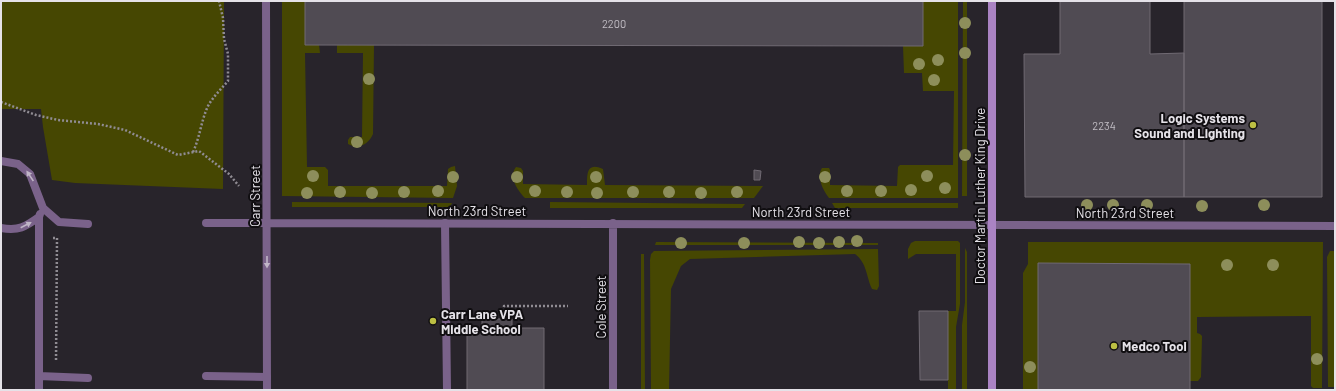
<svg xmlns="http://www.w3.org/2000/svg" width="1336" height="391" font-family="Barlow,sans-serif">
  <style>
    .green { fill: #464702 }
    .building { fill: #504b53; stroke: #706a73 }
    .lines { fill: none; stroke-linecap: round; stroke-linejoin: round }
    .path { stroke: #908c93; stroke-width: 2.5; stroke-dasharray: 2 2; stroke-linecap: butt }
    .lane { stroke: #7a628a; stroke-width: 8 }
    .street { stroke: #7a628a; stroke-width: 8 }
    .secondary { stroke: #aa83c3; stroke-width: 8 }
    .tree { fill: #8d8e5b }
    .oneway { fill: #c0b5c7 }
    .poi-dot { fill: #bcbf43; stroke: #100e11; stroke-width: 1.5 }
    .labels { text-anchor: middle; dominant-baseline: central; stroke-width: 4; stroke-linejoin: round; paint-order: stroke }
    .number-label { font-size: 11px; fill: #c0bcc3 }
    .poi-label { font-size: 13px; font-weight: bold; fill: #e5e2e8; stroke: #100e11; text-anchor: start }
    .street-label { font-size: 13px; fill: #e5e2e8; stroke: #100e11 }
  </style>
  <rect width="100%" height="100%" fill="#28242b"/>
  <!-- green -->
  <path class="green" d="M1,1H224L223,189L75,183L52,180L43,127L41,109H1Z
    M282,1H305L319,45L320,53H305L307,167H325L328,170V186H447L448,169L451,167L455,166L457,186L453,198L282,196Z
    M923,1H958V198H829C823,190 816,177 822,168H829L830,170V185L897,186L898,167L900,165H953L954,91H923L922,73H904L903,46H923Z
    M963,1H967V196H962Z
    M337,45H374L373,134C369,144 358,150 348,144V140L350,137H362L363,53H337Z
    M516,167L521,168L523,171V184L587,185C587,173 587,162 603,169L605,185L763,186L754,198H525C518,191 508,177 516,167Z
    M292,202L452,203L450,207H292Z
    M550,202L745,204L742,208H550Z
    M832,203H958V208H835Z
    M915,241H958L960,243V304L956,327V390H948V311H956V254H916L908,259V249L911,243Z
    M656,242L875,243H878V245H655Z
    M1028,242H1323L1322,388H1313L1311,386V316L1197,317V333L1200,334L1202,336L1201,377L1198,381H1190V264L1038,263V390H1023V273L1028,264Z
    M965,248L967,252V390H962V325L965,302Z
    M878,249L879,286L877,290L872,289C866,276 867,263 855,254L690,259L681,266L671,289L669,390H651L650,260L651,254L654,251Z
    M1330,251H1335V385L1334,387H1328L1327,257Z
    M641,254H644L645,390H641Z"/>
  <!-- building -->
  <path class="building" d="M305,1H923V46L305,45Z
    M1060,1H1150V54L1184,53V197H1025L1024,54H1060Z
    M1184,1H1322V197H1184Z
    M754,170L761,171L760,180H754Z
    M1038,263L1190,264V390H1038Z
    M919,311H948V380H920Z
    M482,319H512V328H544V390H467V330H482Z"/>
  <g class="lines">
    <!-- path -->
    <path class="path" d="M1,102L36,115L58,120L98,124L125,130L178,155L199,151L229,174L239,186
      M193,152C200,137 201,121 208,106C213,97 221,89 228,81V54L224,39L223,18L219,1
      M53,238H57L56,362
      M504,319V306H568"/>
    <!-- lane -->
    <path class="lane" d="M1,161L18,164L30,174L43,208L59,222L88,224
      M206,223H267
      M445,223L447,390
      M1,228C19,231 25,227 39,217L40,214
      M39,376L88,378
      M206,376L267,377
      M39,390V217"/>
    <!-- street -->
    <path class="street" d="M266,1L267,390
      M267,223L1335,226
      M613,223V390"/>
    <!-- secondary -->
    <path class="secondary" d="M992,1V390"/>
  </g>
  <!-- trees -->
  <g class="tree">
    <circle cx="965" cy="23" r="6"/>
    <circle cx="965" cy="53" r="6"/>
    <circle cx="938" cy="60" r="6"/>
    <circle cx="919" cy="64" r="6"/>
    <circle cx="369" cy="79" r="6"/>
    <circle cx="934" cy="80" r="6"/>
    <circle cx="357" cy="142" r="6"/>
    <circle cx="965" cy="155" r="6"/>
    <circle cx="313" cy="176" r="6"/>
    <circle cx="927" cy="176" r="6"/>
    <circle cx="453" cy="177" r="6"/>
    <circle cx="517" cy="177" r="6"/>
    <circle cx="596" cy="177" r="6"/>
    <circle cx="825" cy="177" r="6"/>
    <circle cx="945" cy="188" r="6"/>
    <circle cx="911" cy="190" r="6"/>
    <circle cx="438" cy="191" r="6"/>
    <circle cx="535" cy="191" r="6"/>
    <circle cx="847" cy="191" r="6"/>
    <circle cx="881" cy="191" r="6"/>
    <circle cx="340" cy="192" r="6"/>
    <circle cx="404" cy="192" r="6"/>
    <circle cx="567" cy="192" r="6"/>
    <circle cx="633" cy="192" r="6"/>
    <circle cx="669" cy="192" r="6"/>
    <circle cx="737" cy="192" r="6"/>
    <circle cx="307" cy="193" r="6"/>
    <circle cx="372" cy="193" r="6"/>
    <circle cx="597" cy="193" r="6"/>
    <circle cx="701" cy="193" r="6"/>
    <circle cx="1087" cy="205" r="6"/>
    <circle cx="1113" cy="205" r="6"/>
    <circle cx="1147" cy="205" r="6"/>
    <circle cx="1264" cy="205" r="6"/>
    <circle cx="1202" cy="206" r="6"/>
    <circle cx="857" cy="241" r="6"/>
    <circle cx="799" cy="242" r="6"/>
    <circle cx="839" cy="242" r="6"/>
    <circle cx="681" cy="243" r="6"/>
    <circle cx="744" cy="243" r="6"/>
    <circle cx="819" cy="243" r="6"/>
    <circle cx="1227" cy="265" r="6"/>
    <circle cx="1273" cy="265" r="6"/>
    <circle cx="1317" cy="359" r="6"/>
    <circle cx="1030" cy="367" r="6"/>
  </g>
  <!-- one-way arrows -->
  <defs><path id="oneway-solid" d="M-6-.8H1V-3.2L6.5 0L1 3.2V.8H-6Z"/></defs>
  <g class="oneway">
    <use href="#oneway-solid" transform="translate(30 176) rotate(-124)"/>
    <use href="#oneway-solid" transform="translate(26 225) rotate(-27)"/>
    <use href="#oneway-solid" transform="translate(267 262) rotate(90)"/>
  </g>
  <!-- markers -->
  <g class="poi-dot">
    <circle cx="1253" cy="125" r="4"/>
    <circle cx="433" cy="321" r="4"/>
    <circle cx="1114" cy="346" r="4"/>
  </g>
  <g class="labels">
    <!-- number labels -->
    <g class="number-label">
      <text x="614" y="23">2200</text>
      <text x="1104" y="125">2234</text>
    </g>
    <!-- poi labels -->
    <g class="poi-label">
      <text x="1245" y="118" text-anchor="end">Logic Systems<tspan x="1245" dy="15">Sound and Lighting</tspan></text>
      <text x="441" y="314">Carr Lane VPA<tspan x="441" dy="15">Middle School</tspan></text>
      <text x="1122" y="346">Medco Tool</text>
    </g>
    <!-- street labels -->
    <g class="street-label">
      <text transform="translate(255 196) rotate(-90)">Carr Street</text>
      <text transform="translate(980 196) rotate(-90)">Doctor Martin Luther King Drive</text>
      <text x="477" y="211">North 23rd Street</text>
      <text x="801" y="212">North 23rd Street</text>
      <text x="1125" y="213">North 23rd Street</text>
      <text transform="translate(601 307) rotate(-90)">Cole Street</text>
    </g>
  </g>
  <!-- border -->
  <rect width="1336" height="391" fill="none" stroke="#e5e2e8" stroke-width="4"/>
</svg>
